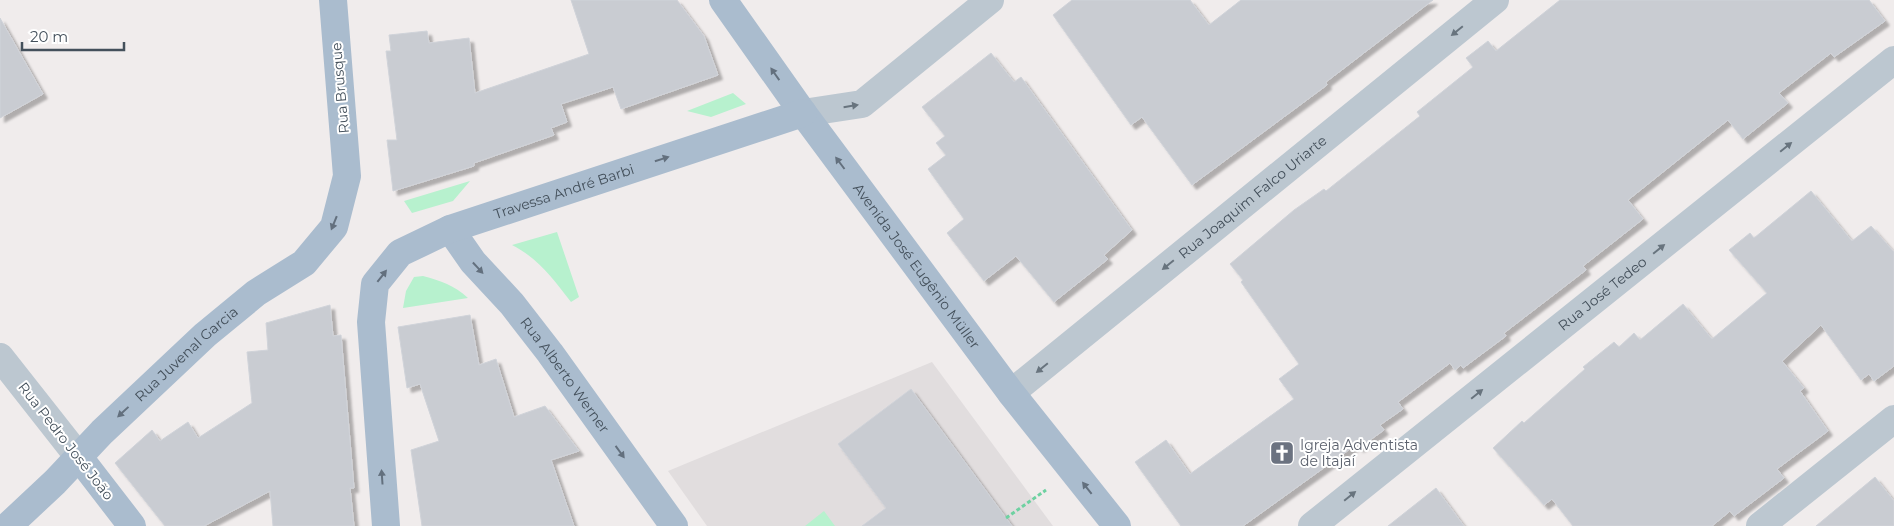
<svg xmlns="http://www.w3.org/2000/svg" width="1894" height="526" font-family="Montserrat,sans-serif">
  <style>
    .education { fill: #e1ddde }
    .green { fill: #b7f1ce }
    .building { fill: #c9ccd2; stroke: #d0d3d9; filter: url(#shadow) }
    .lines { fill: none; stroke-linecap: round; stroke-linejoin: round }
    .path { stroke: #6ed1a1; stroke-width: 3; stroke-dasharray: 4 2.5; stroke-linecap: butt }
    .minor { stroke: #bcc7d0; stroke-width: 28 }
    .major { stroke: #aabcce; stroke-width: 28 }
    .oneway { fill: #68747e }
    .oneway2 { fill: #63707e }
    .labels { text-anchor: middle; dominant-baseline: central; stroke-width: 4; stroke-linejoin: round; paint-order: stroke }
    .street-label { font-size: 14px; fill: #44505b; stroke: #fff }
    .worship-label { font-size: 14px; fill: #5b616d; stroke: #fff; text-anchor: start }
  </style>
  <defs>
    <filter id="shadow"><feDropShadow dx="4.5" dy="4.5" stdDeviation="1" flood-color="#0004"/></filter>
  </defs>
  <rect width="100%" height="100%" fill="#f0ecec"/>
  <!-- education -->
  <path class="education" d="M932,362L1053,526H707L668,471Z"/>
  <!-- green -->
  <path class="green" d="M733,93L746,104L711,117L687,111Z
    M470,181L453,201L412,213L404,201Z
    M557,232L579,297L571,302C554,280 538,258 512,245Z
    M423,276C441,281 454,285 468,298L403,308L406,291L414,277Z
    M824,511L835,526H805Z"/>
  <!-- building -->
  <path class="building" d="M571,0H677L704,36L718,75L621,109L613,87L561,104L567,122L551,128L554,135L474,163V166L393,191L387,140H397L386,51H391L389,35L427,31L429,43L469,38L475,93L589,54Z
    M1072,0H1190L1209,25L1241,0H1433L1326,82L1327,85L1192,185L1142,117L1131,125L1053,15Z
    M1560,0H1869L1885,21L1834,57L1831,53L1779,93L1788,103L1743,139L1728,120L1628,200L1643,219L1583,266L1586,270L1504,333L1506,336L1463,368L1461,365L1455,370L1450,363L1398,402L1403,409L1380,425L1384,430L1359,448L1357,444L1243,526H1181L1135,462L1166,440L1190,474L1294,399L1279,379L1299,364L1241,282L1243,280L1230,264L1294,210L1324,189L1326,191L1420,116L1417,112L1473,67L1466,58L1488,41L1496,51Z
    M0,18L43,94L0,118Z
    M991,53L1014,82L1021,77L1132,230L1104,255L1108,259L1054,302L1016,256L984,281L947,233L964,219L928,169L946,155L936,143L945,136L922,107Z
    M1811,191L1852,241L1871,226L1894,252V366L1874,381L1869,374L1861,380L1821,325L1782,361L1804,388L1800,391L1828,431L1777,469L1784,478L1734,516L1730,511L1712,526H1573L1552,499L1544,505L1493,448L1522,421L1524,423L1585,369L1583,367L1614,342L1619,347L1634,333L1640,340L1683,304L1712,339L1767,293L1729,250L1750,233L1754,238Z
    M330,305L333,336L341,335L354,488H350L354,526H273L270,491L204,526H165L115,463L152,430L160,441L188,422L198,438L252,403L247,352L268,350L266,323Z
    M470,315L479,365L496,359L514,417L545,406L579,451L551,460L574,526H422L411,450L439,441L420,384L407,388L398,327Z
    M911,389L1012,526H862L886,508L838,444Z
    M1875,477L1894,501V526H1816Z
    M1436,488L1464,526H1388Z"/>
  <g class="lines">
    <!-- path -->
    <path class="path" d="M1006,518L1046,490"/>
    <!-- minor -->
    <g class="minor">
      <path d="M803,113L862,104L990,0"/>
      <path d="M0,357L78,456"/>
      <path id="s1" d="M1011,393L1495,0"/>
      <path id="s2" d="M1312,526L1894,60"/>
      <path d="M1760,526L1894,419"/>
    </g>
    <!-- major -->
    <g class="major">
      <path id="s3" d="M723,0L803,113L1011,393L1117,526"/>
      <path id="s4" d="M450,229L473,262L512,304L550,353L674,526"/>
      <path d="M78,456L132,526"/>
      <path id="s5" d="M8,526L55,482L102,432L205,335L256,293L304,263L334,227L347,176L333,0"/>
      <path id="s6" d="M386,526L371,322L375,284L400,253L450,229L803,113"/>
    </g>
  </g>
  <!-- one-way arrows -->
  <defs><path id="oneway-solid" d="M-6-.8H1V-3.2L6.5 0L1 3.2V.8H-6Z" transform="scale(1.25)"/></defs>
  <g class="oneway">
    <use href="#oneway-solid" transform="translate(1457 31) rotate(141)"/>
    <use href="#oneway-solid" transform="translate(851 106) rotate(-9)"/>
    <use href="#oneway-solid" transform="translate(1786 147) rotate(-39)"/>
    <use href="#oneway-solid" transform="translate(1659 249) rotate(-39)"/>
    <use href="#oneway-solid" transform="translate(1168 265) rotate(141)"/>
    <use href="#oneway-solid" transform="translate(1042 368) rotate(141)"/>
    <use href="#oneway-solid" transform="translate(1477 394) rotate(-39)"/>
    <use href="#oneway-solid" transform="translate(1350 496) rotate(-39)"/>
  </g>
  <g class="oneway2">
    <use href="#oneway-solid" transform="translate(775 74) rotate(-125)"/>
    <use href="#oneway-solid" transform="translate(662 159) rotate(-18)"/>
    <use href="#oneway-solid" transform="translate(840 163) rotate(-127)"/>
    <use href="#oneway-solid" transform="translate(334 223) rotate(112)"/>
    <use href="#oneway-solid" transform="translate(478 268) rotate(47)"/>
    <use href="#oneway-solid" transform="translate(382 276) rotate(-52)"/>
    <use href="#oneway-solid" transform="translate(123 412) rotate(137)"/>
    <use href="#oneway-solid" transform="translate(620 452) rotate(54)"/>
    <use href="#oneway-solid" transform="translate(382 477) rotate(-94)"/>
    <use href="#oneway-solid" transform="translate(1087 488) rotate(-128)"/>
  </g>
  <!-- icons -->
  <defs>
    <symbol id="church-square" viewBox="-11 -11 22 22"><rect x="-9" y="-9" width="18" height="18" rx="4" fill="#6b7280" stroke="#fff"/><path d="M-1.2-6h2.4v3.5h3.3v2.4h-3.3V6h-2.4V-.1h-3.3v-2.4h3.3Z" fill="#fff"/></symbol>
  </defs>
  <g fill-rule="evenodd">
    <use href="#church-square" x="1268" y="439" width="28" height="28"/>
  </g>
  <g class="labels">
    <!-- street labels -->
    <g class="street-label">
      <text transform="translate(340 88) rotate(-95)">Rua Brusque</text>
      <text stroke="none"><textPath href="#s6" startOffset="458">Travessa André Barbi</textPath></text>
      <text stroke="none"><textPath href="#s1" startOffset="311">Rua Joaquim Falco Uriarte</textPath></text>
      <text stroke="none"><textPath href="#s3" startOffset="329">Avenida José Eugênio Müller</textPath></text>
      <text stroke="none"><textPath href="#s2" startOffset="372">Rua José Tedeo</textPath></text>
      <text stroke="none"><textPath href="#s5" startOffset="248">Rua Juvenal Garcia</textPath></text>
      <text stroke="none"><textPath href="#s4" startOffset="186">Rua Alberto Werner</textPath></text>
      <text transform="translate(66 441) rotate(52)">Rua Pedro José João</text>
    </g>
    <!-- worship labels -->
    <g class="worship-label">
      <text x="1300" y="445">Igreja Adventista<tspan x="1300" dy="16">de Itajaí</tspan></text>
    </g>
  </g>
  <!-- scale -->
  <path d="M22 42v8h102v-8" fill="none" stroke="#44505b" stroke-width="2.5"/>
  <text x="30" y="42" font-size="15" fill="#44505b" stroke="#ffffff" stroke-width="4" paint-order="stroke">20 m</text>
</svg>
